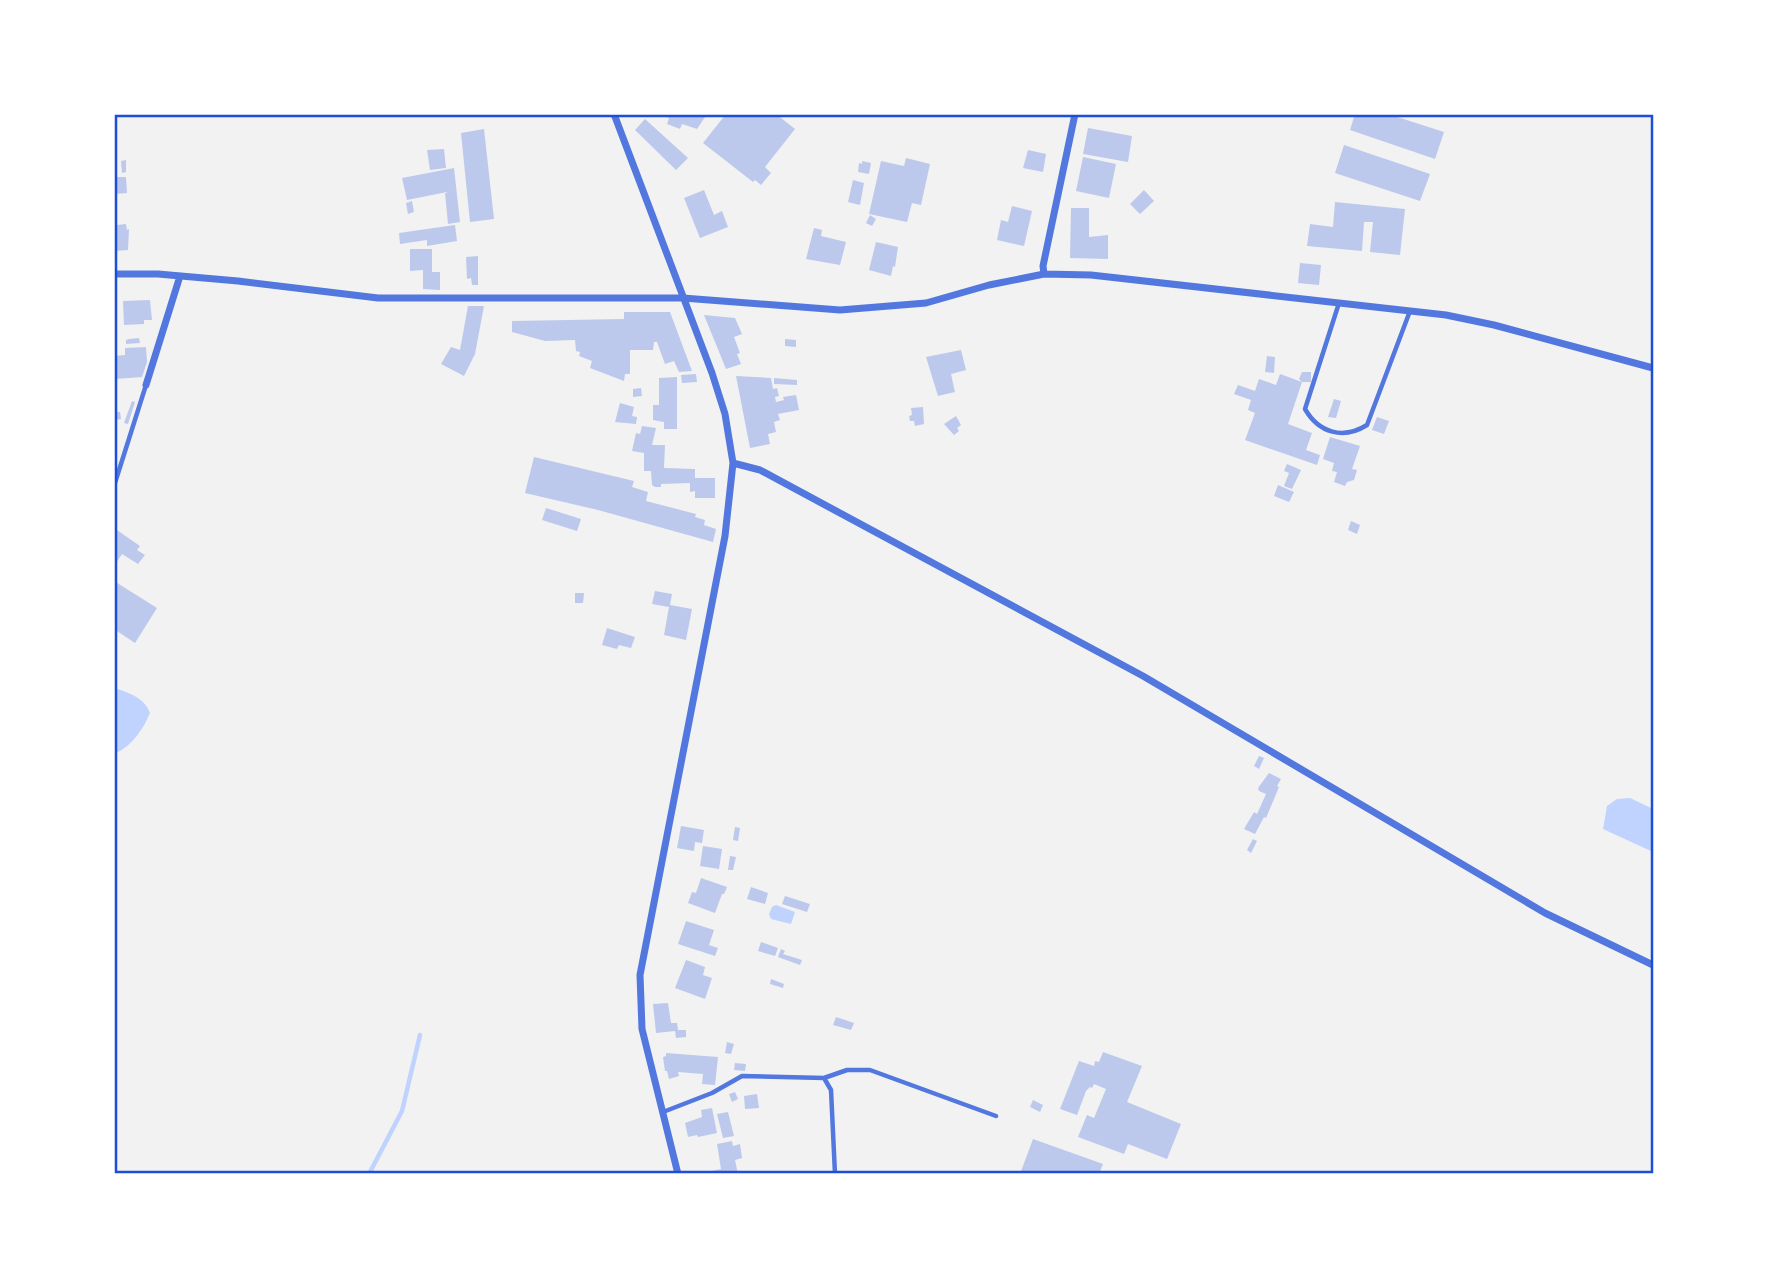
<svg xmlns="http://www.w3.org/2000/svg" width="1767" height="1288" font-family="Roboto,sans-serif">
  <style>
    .water { fill: #bfd3fe }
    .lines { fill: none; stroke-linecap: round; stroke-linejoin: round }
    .stream { stroke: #bfd3fe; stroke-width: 4.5 }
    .building { fill: #bdc9ec }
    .service { stroke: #5277de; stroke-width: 4.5 }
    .minor { stroke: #5277de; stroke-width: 7 }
    .neatline { fill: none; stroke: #1d4ed8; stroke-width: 2.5 }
  </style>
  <rect width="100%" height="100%" fill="#f2f2f2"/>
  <!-- water -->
  <path class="water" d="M114,688C129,693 144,697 150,713C143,729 133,745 116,753L114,751Z
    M1630,798L1653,809V852L1603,829L1607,806L1617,799Z
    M776,905L795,912L791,924L771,919L769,914L772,907Z"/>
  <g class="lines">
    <!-- stream -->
    <path class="stream" d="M369,1174L402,1111L420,1035"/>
  </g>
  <!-- building -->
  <path class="building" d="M657,114H687L694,116L695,114H707L697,129L682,124L680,129L667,124L669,118Z
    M726,114H776L795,129L765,167L771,173L761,185L755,180L753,182L703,143Z
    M1355,114H1388L1444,132L1435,159L1350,130Z
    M645,119L688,158L676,170L635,130Z
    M1088,128L1132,136L1128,162L1083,154Z
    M484,129L494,219L470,222L461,133Z
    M1344,145L1430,174L1420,201L1335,173Z
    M444,149L446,168L430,170L427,150Z
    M1028,150L1046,154L1043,172L1023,168Z
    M1083,157L1116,164L1109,198L1076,191Z
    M906,158L930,164L921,205L912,203L907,222L869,214L881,161L904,166Z
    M126,160V172L122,173L121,161Z
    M862,161L871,163L869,174L858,172L859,163L862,164Z
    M454,168L460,222L448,224L445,193H447L446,182L447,192L407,200L402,178Z
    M114,177H126L127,193L114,194Z
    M853,180L864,183L860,205L848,202Z
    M704,190L714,215L722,211L728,227L700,238L684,198Z
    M1144,190L1154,201L1140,214L1130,204Z
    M412,201L414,212L408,214L406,203Z
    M1335,202L1405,209L1400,255L1370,252L1373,222H1364L1362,251L1307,246L1310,224L1333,227Z
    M1012,206L1032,211L1024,246L997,240L1001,220L1008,222Z
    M1071,208H1089V237L1108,235V259L1070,258Z
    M870,215L876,219L872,226L866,223Z
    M114,217H117V225L126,224L127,230L129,229L128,250L114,251Z
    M455,225L457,241L427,246V240L400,244L399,233Z
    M814,228L822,230L821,236L846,242L840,265L806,259Z
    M876,242L898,247L895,267L893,266L891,276L869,270Z
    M410,249H432V272H440V290L423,289V270L410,271Z
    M478,256V285H472L471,278L467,279L466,257Z
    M1300,263L1321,265L1319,285L1298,283Z
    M150,300L152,320H144V324L124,325L123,301Z
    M468,306H484L475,354L464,376L441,364L451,347L460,350Z
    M624,312H670L692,371L679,372L674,361L665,364L657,342H654L653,350H630V374H625L624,381L590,368L592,361L579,356L580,352L576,351L575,340L545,341L512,332V321L624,319Z
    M704,315L735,318L742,334L734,337L740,353L737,354L741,364L726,369Z
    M139,338L140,343L126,344V340L129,339Z
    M785,339L796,340V347L785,346Z
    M146,347L147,362L142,377L115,379L114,356L125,355V348Z
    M961,350L966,370L951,374L955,392L938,396L926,357Z
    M1267,356L1275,357L1274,373L1265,372Z
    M1302,372H1311V382H1302L1299,379Z
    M696,374L697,382L682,383L681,375Z
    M1280,374L1302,382L1288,424L1312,433L1306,450L1320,455L1317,465L1245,440L1255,413L1248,410L1251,400L1234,394L1238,385L1255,391L1259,379L1276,385Z
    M736,376L771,378L773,389L777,388L779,396L775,397L776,402L784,400L783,397L796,395L799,410L778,414L780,420L774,422L776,432L768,434L770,444L750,448Z
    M677,377V429H664V422L653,420V405H659V378Z
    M774,378L797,380V385L774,384Z
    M641,388L642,396L633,397V389Z
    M1334,399L1341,401L1336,418L1328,417Z
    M132,401L135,402L128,424L124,423Z
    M620,403L634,407L632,416L637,417L636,424L615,422Z
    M923,407L924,424L915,426L914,421H910L909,416L912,415L911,408Z
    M114,412H120L121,419L114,420Z
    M956,416L961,425L957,428L959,431L954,435L944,424Z
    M1377,417L1389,421L1384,434L1372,430Z
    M642,426L656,428L652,445H665L664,468L695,469V478H715V498H695V491L690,492V483L661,484V487H655L652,485L651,471H644V453L632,451L636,433L640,434Z
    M1330,437L1360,446L1352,469L1357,470L1354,480L1347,482L1345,486L1334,482L1337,472L1332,471L1334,463L1323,459Z
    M534,457L634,481L632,487L648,492L646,501L696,514L695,517L705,520L704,525L716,529L713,542L598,510L525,493Z
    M1287,464L1301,470L1292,489L1284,486L1289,473L1284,471Z
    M1278,485L1294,492L1289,502L1274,496Z
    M546,508L581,519L577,531L542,520Z
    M1351,521L1360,525L1357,534L1348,530Z
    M114,528L140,546L137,550L145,555L138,564L122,554L114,566Z
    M114,581L157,608L135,643L114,629Z
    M655,591L672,594L670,605L692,609L686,640L664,635L669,607L652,604Z
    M575,593H584L583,603H575Z
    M607,628L635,637L631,648L619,645L617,649L602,645Z
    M1259,756L1264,758L1259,769L1254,766Z
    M1269,773L1281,779L1277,786L1279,787L1266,818L1264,817L1255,834L1244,829L1254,812L1257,814L1266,794L1259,791L1258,788Z
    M681,826L704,830L702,843L695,842L694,851L677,848Z
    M735,827L740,828L738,841L733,840Z
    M1253,839L1257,841L1251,853L1247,850Z
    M703,846L722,849L719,869L700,866Z
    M730,856L736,857L733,870H728Z
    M701,878L727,887L724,894H722L715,913L688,903L692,892L696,893Z
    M751,887L768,893L765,904L747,899Z
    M785,896L810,904L807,912L782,904Z
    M686,921L714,930L709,945L718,948L715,956L678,944Z
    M761,942L778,948L775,956L758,951Z
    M781,949L785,951L783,954L802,960L800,965L778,957Z
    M686,960L705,967L703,975L712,978L705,999L675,988Z
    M771,979L784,984L783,988L770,984Z
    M668,1003L671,1023H677L678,1030H686V1037L676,1038L675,1031L656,1033L653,1004Z
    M836,1017L854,1023L851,1030L833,1025Z
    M727,1042L734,1044L731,1054L725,1053Z
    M1103,1052L1142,1066L1127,1102L1181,1124L1167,1159L1128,1144L1124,1154L1078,1137L1087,1115L1094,1118L1106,1089L1094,1084L1092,1088L1090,1087L1086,1091L1077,1115L1060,1109L1079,1061L1094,1066L1095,1061L1099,1062Z
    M666,1053L718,1057L715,1085L702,1084L703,1074L678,1072L679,1076L669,1079L667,1071H665L663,1057L666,1056Z
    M735,1063L746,1064L745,1071L734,1070Z
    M735,1092L738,1099L732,1102L729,1094Z
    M757,1094L759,1108L745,1109L744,1096Z
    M1033,1100L1043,1105L1040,1112L1030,1107Z
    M712,1108L717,1133L698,1137L697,1135L688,1137L685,1123L702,1117L701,1110Z
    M728,1112L734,1136L723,1138L717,1114Z
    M1033,1139L1103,1164L1099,1174H1020Z
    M732,1141L733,1146L740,1144L742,1158L735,1160L738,1174H708L707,1172L721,1169L717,1144Z"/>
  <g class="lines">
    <!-- service -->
    <path class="service" d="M1339,303L1305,409C1319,433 1343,440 1367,425L1410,311
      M114,486L146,385
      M824,1078L831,1090L835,1174
      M663,1112L712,1093L742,1076L824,1078L847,1070H870L996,1116"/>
    <!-- minor -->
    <path class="minor" d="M614,114L712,373L725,414L733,463L725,536L640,975L642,1029L678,1174
      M114,274H158L238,281L378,298H683L840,310L926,303L989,285L1044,274L1091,275L1446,315L1494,325L1653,368
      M1044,274L1043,266L1075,114
      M146,385L180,276
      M733,463L760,470L1143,676L1545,913L1653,965"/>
  </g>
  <!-- border -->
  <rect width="1767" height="1288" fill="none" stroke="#ffffff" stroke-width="231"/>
  <rect x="116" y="116" width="1536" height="1056" class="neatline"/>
</svg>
